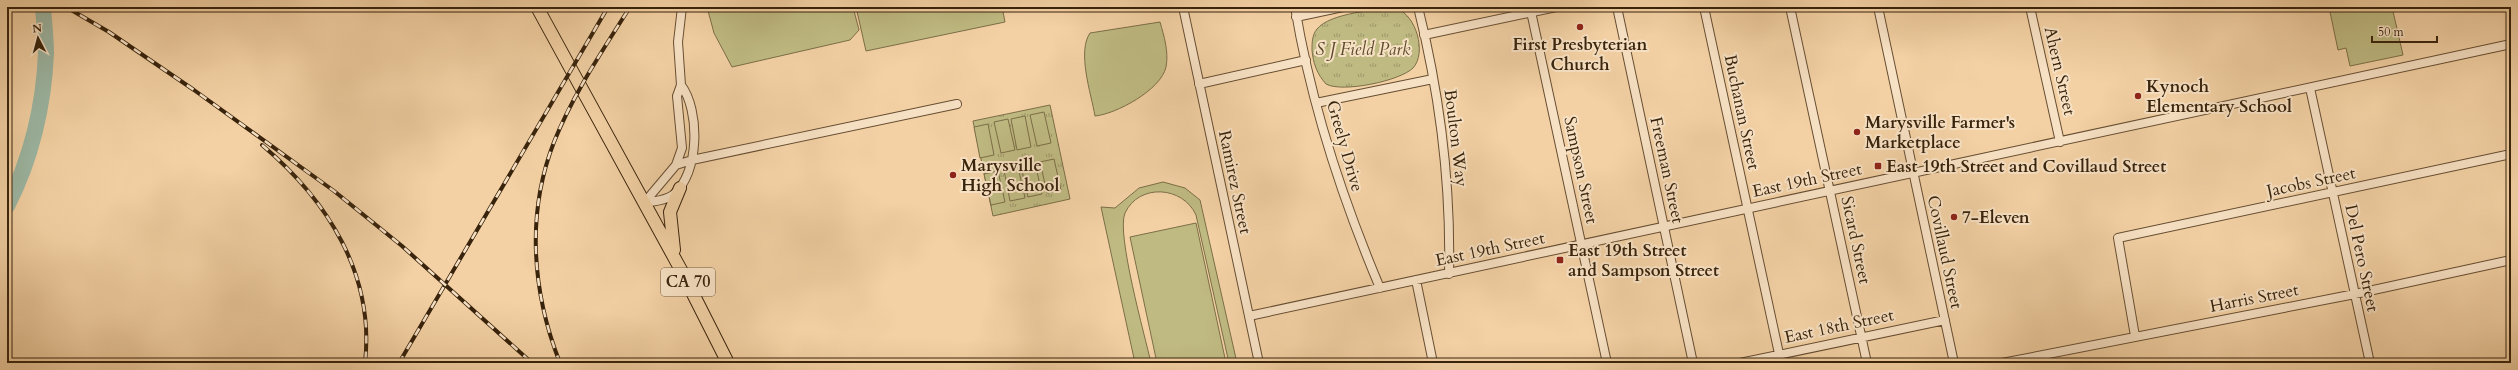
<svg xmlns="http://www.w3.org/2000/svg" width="2518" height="370" font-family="Cardo,serif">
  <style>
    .park { fill: url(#park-tufts); stroke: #7c6e47 }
    .pitch { fill: #bfba82; stroke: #7c6e47 }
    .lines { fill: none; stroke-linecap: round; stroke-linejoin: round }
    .river { stroke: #9cb7a4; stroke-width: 16 }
    .minor-casing { stroke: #674e32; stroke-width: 10 }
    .highway-casing { stroke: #38230c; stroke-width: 14 }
    .minor { stroke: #f7e1c4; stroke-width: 8 }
    .highway { stroke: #f3d1a4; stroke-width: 12 }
    .rail-casing { stroke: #38230c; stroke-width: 4 }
    .rail { stroke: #f7e1c4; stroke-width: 2.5; stroke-dasharray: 8; stroke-linecap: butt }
    .poi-dot { fill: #8f2418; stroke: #f7e1c4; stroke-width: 1.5 }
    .labels { text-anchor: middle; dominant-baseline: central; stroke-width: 4; stroke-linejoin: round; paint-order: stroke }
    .shield { fill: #f7e1c4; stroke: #715c43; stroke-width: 1 }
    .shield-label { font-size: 16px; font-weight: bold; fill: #38230c }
    .poi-label { font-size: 17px; font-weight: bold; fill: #38230c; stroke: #f7e1c4; text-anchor: start }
    .park-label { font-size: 17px; font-style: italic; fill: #5a492a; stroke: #f7e1c4 }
    .street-label { font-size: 17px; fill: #38230c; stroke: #f7e1c4 }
  </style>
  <defs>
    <pattern id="park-tufts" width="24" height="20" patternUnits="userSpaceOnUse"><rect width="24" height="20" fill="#bfba82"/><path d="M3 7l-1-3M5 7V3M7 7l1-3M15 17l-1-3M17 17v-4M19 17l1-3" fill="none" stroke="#9c9769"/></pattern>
  </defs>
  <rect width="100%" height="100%" fill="#f3d1a4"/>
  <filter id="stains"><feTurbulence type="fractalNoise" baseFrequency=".005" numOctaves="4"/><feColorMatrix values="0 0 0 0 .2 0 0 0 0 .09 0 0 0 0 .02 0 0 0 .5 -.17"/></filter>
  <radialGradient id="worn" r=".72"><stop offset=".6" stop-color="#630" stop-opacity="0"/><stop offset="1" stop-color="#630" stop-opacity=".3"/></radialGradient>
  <!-- park -->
  <path class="park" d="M1397,9C1416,15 1427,53 1413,68C1400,81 1342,93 1326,84C1317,74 1313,63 1312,50C1312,43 1312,35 1317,29C1330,13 1377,9 1397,9Z
    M1050,105L1070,199L993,216L973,121Z"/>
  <!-- pitch -->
  <path class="pitch" d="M707,7H853L859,30L850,40L732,67L714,33Z
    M856,7H1002L1005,22L866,51Z
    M2329,7H2392L2403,55L2350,66L2346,48L2338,50Z
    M1160,22C1164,36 1169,52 1166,67C1161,90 1116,114 1095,116C1091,93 1077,52 1090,33Z
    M1044,112L1051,143L1037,146L1030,115Z
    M1025,116L1031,147L1017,150L1011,119Z
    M1008,119L1015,150L1001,153L994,122Z
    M988,124L994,155L980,158L974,127Z
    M1054,159L1061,190L1047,193L1040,162Z
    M1035,163L1042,194L1028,197L1021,166Z
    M1018,167L1025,198L1010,201L1004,170Z
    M998,171L1005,202L991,205L984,174Z
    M1163,182L1185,188L1200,200L1237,363H1229L1196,215C1183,186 1139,183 1125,213C1116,233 1145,336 1151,363H1135L1101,207L1115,208L1139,188Z
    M1196,223L1226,363H1157L1130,237Z"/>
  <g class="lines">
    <!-- river -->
    <path class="river" d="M7,206C31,160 44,105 46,53C46,38 44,22 43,7"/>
    <defs>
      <path id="minor" d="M1183,7L1259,363
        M1295,7C1311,104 1342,198 1380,288
        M1418,7C1440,95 1451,183 1449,274
        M1530,7L1607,363
        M1617,7L1693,363
        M1704,7L1781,363
        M1790,7L1867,363
        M1878,7L1954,363
        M2030,7L2060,142
        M1296,17L1343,7
        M1424,35L1556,7
        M1199,84L1306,60
        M2310,88L2370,363
        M1316,103L1433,79
        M676,165L692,160L957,104
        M644,203L676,165L682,148L677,96L681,85L678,42L682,7
        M644,203C654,201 665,201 673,195C700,173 700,110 681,85
        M1416,280L1433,363
        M1249,316L2511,44
        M2135,336L2118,238L2511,154
        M1740,363L1945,320
        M2002,363L2355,294L2511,260"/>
      <path id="highway" d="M537,7L681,270L728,363
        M674,250L670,212L680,188"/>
    </defs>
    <!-- minor casing -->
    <use href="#minor" class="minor-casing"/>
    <!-- highway casing -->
    <use href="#highway" class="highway-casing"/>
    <!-- minor -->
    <use href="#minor" class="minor"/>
    <!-- highway -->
    <use href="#highway" class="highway"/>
    <defs>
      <path id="rail" d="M66,7L109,32L194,90L334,191L402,246L532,363
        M262,145C327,200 375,274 365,363
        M399,363L608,7
        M560,363C532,292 526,214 554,142C573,94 603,50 630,7"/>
    </defs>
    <!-- rail casing -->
    <use href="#rail" class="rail-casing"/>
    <!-- rail -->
    <use href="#rail" class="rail"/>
  </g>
  <!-- markers -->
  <g class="poi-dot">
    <circle cx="1580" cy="27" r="4"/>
    <circle cx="2138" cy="96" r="4"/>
    <circle cx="1857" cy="132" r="4"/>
    <rect x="1874" y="162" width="8" height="8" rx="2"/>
    <circle cx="953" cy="175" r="4"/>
    <circle cx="1954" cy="217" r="4"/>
    <rect x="1556" y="256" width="8" height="8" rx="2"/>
  </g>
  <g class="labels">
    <!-- shield labels -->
    <rect class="shield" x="661" y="268" width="54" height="28" rx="3"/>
    <g class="shield-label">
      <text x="688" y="282">CA 70</text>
    </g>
    <!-- poi labels -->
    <g class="poi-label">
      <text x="1580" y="44" text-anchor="middle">First Presbyterian<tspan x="1580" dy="20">Church</tspan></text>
      <text x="2146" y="86">Kynoch<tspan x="2146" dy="20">Elementary School</tspan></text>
      <text x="1865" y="122">Marysville Farmer's<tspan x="1865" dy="20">Marketplace</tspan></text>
      <text x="961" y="165">Marysville<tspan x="961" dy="20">High School</tspan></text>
      <text x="1886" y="166">East 19th Street and Covillaud Street</text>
      <text x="1962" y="217">7-Eleven</text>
      <text x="1568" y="250">East 19th Street<tspan x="1568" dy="20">and Sampson Street</tspan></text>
    </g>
    <!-- park labels -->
    <g class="park-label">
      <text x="1363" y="49">S J Field Park</text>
    </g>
    <!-- street labels -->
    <g class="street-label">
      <text transform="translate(2060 71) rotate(77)">Ahern Street</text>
      <text transform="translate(1742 112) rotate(78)">Buchanan Street</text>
      <text transform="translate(1456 138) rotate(83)">Boulton Way</text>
      <text transform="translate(1345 146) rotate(74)">Greely Drive</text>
      <text transform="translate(1581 170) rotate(78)">Sampson Street</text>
      <text transform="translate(1667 170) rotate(78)">Freeman Street</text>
      <text transform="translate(1807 180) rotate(-12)">East 19th Street</text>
      <text transform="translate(1235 182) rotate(78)">Ramirez Street</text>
      <text transform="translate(2311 182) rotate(-12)">Jacobs Street</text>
      <text transform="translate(1856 240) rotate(78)">Sicard Street</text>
      <text transform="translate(1490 249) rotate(-12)">East 19th Street</text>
      <text transform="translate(1945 252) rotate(78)">Covillaud Street</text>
      <text transform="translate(2362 258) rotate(78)">Del Pero Street</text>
      <text transform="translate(2254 298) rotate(-11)">Harris Street</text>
      <text transform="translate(1839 326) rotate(-12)">East 18th Street</text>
    </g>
  </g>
  <!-- margin -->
  <rect width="2518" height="370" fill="none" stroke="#f3d1a4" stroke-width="24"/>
  <rect x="8" y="8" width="2502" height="354" fill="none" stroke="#38230c" stroke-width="2"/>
  <rect x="12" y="12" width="2494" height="346" fill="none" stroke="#38230c"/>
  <!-- north arrow -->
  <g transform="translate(38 38) rotate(354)" stroke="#f7e1c4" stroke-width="3" paint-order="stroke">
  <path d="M0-3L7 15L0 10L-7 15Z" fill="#38230c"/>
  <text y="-6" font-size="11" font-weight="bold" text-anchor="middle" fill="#38230c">N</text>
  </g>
  <!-- scale -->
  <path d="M2372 36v6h65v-6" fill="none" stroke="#38230c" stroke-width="2"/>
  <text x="2378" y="36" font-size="12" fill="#38230c" stroke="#f7e1c4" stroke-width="3" paint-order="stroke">50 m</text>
  <rect width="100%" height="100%" filter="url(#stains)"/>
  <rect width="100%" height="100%" fill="url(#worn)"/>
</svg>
